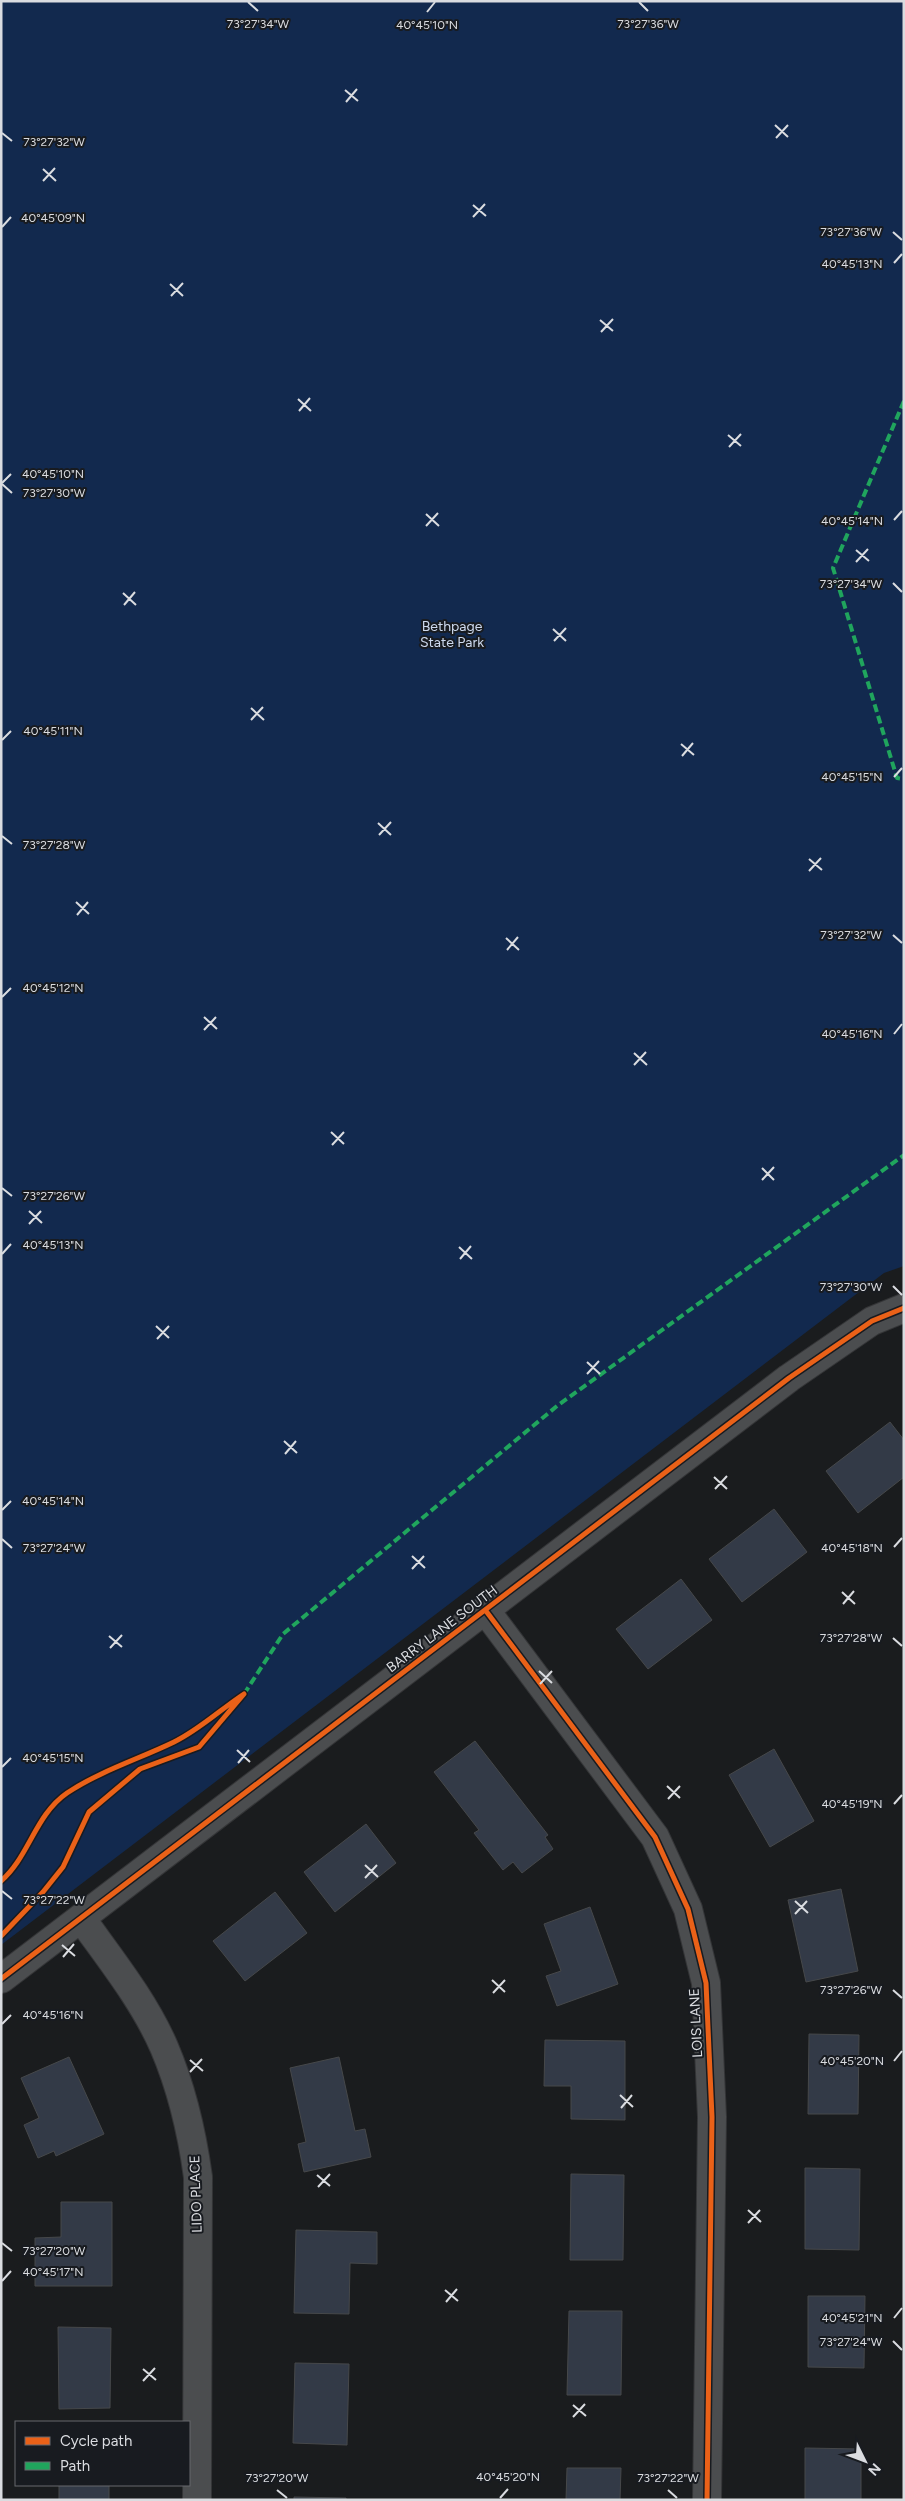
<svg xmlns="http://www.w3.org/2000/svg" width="905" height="2501" font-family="Figtree,sans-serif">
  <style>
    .green { fill: #12294e }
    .building { fill: #333a47; stroke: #46484a }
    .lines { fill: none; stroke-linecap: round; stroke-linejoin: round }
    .street-casing { stroke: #343537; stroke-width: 30 }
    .street { stroke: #4b4d4f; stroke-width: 28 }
    .quiet { stroke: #20a55d; stroke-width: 4; stroke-dasharray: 8 4; stroke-linecap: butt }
    .cycleway-casing { stroke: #181b20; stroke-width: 8 }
    .cycleway { stroke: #ea6118; stroke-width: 5 }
    .ticks { fill: none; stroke: #dadce0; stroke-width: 2 }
    .labels { text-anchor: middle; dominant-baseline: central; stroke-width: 4; stroke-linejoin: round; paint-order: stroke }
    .park-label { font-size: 14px; fill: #cdd9ee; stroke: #181b20 }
    .street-label { font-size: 14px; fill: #dadce0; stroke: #181b20 }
    .ticks-label { font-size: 12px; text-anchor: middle; fill: #dadce0; stroke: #181b20; stroke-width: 4; stroke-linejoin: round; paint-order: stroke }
  </style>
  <rect width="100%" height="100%" fill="#1a1c1e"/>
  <!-- green -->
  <path class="green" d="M1,1H904V1266L884,1273L1,1945Z"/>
  <!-- building -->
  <path class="building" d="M890,1422L904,1440V1477L858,1513L826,1471Z
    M774,1509L807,1552L742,1602L709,1559Z
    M681,1579L712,1620L648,1669L616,1629Z
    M475,1741L548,1835L545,1837L553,1849L522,1873L513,1862L503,1870L474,1833L479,1830L434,1772Z
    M774,1749L814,1821L770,1847L729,1775Z
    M366,1824L396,1863L335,1912L304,1872Z
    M841,1889L858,1971L806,1982L788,1900Z
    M275,1892L307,1933L245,1981L213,1941Z
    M590,1907L618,1984L557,2006L546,1976L561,1971L544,1924Z
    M809,2034L859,2035L858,2114H808Z
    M545,2040L625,2041V2120L571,2119V2086H544Z
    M69,2057L104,2134L56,2156L54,2151L38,2158L24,2125L39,2118L21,2078Z
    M339,2057L355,2131L365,2129L371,2157L304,2172L298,2144L306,2142L290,2068Z
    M805,2168L860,2169L859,2250L805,2249Z
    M571,2174L624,2175L623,2260H570Z
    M61,2202H112V2286H35V2238L61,2237Z
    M296,2230L377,2232V2264L350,2263L349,2314L294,2313Z
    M808,2296H865L864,2368L808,2367Z
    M569,2311H622L621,2395H567Z
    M58,2327L111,2328L110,2408L59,2409Z
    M295,2363L349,2364L347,2445L293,2443Z
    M805,2448L861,2449V2500H805Z
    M567,2468H621L620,2500H566Z
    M59,2485H109V2500H59Z
    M294,2497L346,2498V2500H294Z"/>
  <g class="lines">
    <defs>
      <path id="street" d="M486,1611L655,1837L688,1909L706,1983L712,2117L707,2500
        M81,1918C111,1960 144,2001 164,2047C182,2089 192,2133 198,2177L197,2500
        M1,1979L789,1378L872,1321L904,1308"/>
    </defs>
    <!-- street casing -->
    <use href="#street" class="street-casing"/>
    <!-- street -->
    <use href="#street" class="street"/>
    <!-- quiet -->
    <path class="quiet" d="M904,401L833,568L897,778L904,779
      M244,1694L283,1634L557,1406L904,1155"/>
    <defs>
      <path id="cycleway" d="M486,1611L655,1837L688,1909L706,1983L712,2117L707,2500
        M1,1881C29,1857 35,1815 67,1793C100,1771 139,1759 174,1742C199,1730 221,1709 244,1694L199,1747L140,1769L89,1812L63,1867L43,1892L1,1936
        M1,1979L789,1378L872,1321L904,1308"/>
    </defs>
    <!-- cycleway casing -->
    <use href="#cycleway" class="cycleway-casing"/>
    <!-- cycleway -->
    <use href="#cycleway" class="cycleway"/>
  </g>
  <!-- ticks -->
  <path class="ticks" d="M248,2L258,11M639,2L648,11M427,12L435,2M345,90L358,101M346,102L357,89M775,125L788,137M2,133L12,141M776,138L788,125M43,169L56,181M43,181L55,168M473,205L486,216M473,217L485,204M2,227L11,217M893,232L902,240M894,263L902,254M170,284L183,296M171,296L183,283M600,320L613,331M601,332L613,319M298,399L311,411M299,411L310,398M728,435L741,446M729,447L741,434M2,483L11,474M2,484L12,493M426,514L439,526M894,520L902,511M426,526L438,513M856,550L869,561M856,562L868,549M893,583L902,592M123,593L136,605M124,605L135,592M553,629L566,641M554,641L566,628M251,708L264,720M251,720L263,707M2,740L11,731M681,744L694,755M682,756L693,743M894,777L902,768M378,823L391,835M379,835L391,822M2,836L12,844M809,859L822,870M809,871L821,858M76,902L89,914M77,915L88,902M893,935L902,943M506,938L519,950M507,950L518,937M2,997L11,988M204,1017L217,1029M204,1030L216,1017M894,1034L902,1024M634,1053L647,1065M634,1065L646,1052M331,1132L344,1144M332,1145L344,1132M762,1168L774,1180M762,1180L774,1167M2,1188L12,1196M29,1211L42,1223M29,1224L41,1211M459,1247L472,1259M2,1254L11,1244M460,1259L471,1246M893,1286L902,1295M156,1326L169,1338M157,1339L169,1326M587,1362L600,1374M587,1374L599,1361M284,1441L297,1453M285,1454L296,1441M714,1477L727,1489M715,1489L727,1476M2,1510L11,1501M2,1539L12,1548M894,1547L902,1538M412,1556L425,1568M412,1569L424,1556M842,1592L855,1604M843,1604L854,1591M109,1636L122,1647M893,1638L902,1646M110,1648L122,1635M539,1671L552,1683M540,1684L552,1671M237,1750L250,1762M238,1763L249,1750M2,1767L11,1758M667,1786L680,1798M668,1799L680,1786M894,1804L902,1795M365,1865L378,1877M365,1878L377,1865M2,1891L12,1899M795,1901L808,1913M795,1914L807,1901M62,1945L75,1956M63,1957L74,1944M492,1980L505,1992M893,1990L902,1998M493,1993L505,1980M2,2024L11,2015M190,2060L203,2071M894,2061L902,2051M190,2072L202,2059M620,2095L633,2107M621,2108L632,2095M317,2175L330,2186M318,2187L330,2174M748,2210L761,2222M748,2223L760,2210M2,2243L12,2251M2,2281L11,2271M445,2290L458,2301M446,2302L457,2289M894,2318L902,2308M893,2341L902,2350M143,2369L156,2380M143,2381L155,2368M573,2405L586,2416M573,2417L585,2404M277,2490L287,2498M668,2490L677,2498M500,2498L508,2489"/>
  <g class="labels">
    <!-- park labels -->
    <g class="park-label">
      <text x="452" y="626">Bethpage<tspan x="452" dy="16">State Park</tspan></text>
    </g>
    <!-- street labels -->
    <g class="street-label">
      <text transform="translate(442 1629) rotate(-37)">BARRY LANE SOUTH</text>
      <text transform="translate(696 2023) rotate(-93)">LOIS LANE</text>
      <text transform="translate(196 2194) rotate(-92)">LIDO PLACE</text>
    </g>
  </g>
  <g class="ticks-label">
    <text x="258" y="28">73°27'34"W</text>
    <text x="648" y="28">73°27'36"W</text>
    <text x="427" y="29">40°45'10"N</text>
    <text x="54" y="146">73°27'32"W</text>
    <text x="53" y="222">40°45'09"N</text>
    <text x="851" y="236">73°27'36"W</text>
    <text x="852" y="268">40°45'13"N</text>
    <text x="53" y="478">40°45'10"N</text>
    <text x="54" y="497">73°27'30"W</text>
    <text x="852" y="525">40°45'14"N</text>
    <text x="851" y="588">73°27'34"W</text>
    <text x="53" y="735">40°45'11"N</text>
    <text x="852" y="781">40°45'15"N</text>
    <text x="54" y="849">73°27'28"W</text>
    <text x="851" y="939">73°27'32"W</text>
    <text x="53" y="992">40°45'12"N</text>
    <text x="852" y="1038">40°45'16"N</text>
    <text x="54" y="1200">73°27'26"W</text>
    <text x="53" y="1249">40°45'13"N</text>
    <text x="851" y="1291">73°27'30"W</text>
    <text x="53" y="1505">40°45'14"N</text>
    <text x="852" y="1552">40°45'18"N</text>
    <text x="54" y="1552">73°27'24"W</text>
    <text x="851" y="1642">73°27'28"W</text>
    <text x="53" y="1762">40°45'15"N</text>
    <text x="852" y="1808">40°45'19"N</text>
    <text x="54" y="1904">73°27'22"W</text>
    <text x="851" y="1994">73°27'26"W</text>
    <text x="53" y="2019">40°45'16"N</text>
    <text x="852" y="2065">40°45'20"N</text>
    <text x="54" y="2255">73°27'20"W</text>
    <text x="53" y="2276">40°45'17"N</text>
    <text x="852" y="2322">40°45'21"N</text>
    <text x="851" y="2346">73°27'24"W</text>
    <text x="508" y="2481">40°45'20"N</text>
    <text x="277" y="2482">73°27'20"W</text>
    <text x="668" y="2482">73°27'22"W</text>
  </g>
  <!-- border -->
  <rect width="905" height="2501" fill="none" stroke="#dadce0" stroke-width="5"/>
  <!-- legend -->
  <rect x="15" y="2421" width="175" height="65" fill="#181b20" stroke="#66686d"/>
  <rect x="25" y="2437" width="25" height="8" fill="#ea6118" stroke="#66686d"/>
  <text x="60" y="2446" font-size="15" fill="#dadce0">Cycle path</text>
  <rect x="25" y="2462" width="25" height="8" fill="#20a55d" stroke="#66686d"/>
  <text x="60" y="2471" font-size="15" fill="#dadce0">Path</text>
  <!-- north arrow -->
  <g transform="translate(865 2461) rotate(132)" stroke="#181b20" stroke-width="4" paint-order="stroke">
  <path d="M0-4L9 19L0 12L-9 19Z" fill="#dadce0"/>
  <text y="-8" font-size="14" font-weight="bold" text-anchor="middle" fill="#dadce0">N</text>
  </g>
</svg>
